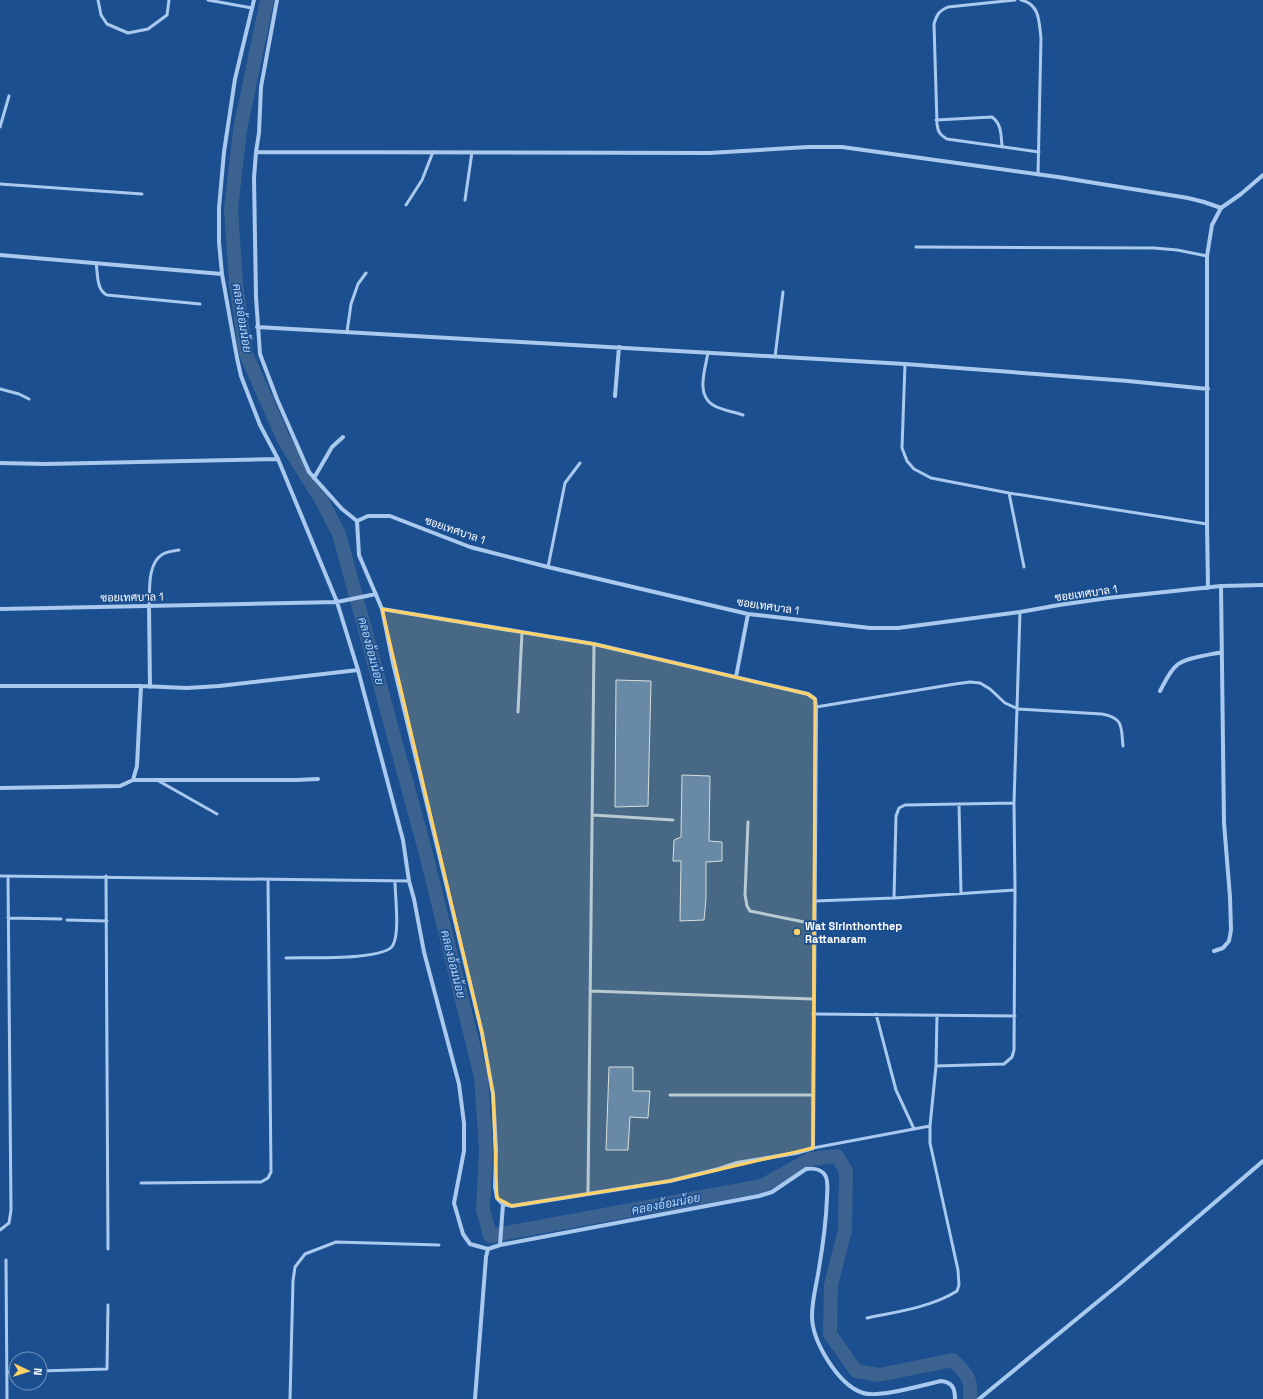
<svg xmlns="http://www.w3.org/2000/svg" width="1263" height="1399" font-family="'Space Grotesk',Sarabun,sans-serif">
  <style>
    .lines { fill: none; stroke-linecap: round; stroke-linejoin: round }
    .canal { stroke: #3c6290; stroke-width: 14 }
    .building { fill: #4478b7; stroke: #cfe3fa }
    .lane { stroke: #a9c9ee; stroke-width: 3 }
    .street { stroke: #a9c9ee; stroke-width: 4 }
    .marked { fill: #ffd166; fill-opacity: 0.2; stroke: #ffd166; stroke-width: 3; stroke-linejoin: round }
    .poi-dot { fill: #ffd166; stroke: #1b4f8f; stroke-width: 1.5 }
    .labels { text-anchor: middle; dominant-baseline: central; stroke-width: 3.5; stroke-linejoin: round; paint-order: stroke }
    .street-label { font-size: 11px; fill: #fff; stroke: #1b4f8f }
    .poi-label { font-size: 11px; font-weight: bold; fill: #fff; stroke: #1b4f8f; text-anchor: start }
    .water-label { font-size: 12px; font-style: italic; fill: #b5d3f5; stroke: #1b4f8f }
  </style>
  <rect width="100%" height="100%" fill="#1b4f8f"/>
  <g class="lines">
    <!-- canal -->
    <path class="canal" d="M267,0L240,130L231,209L236,284L246,354L284,440L322,501L339,534L426,854L481,1077L486,1150L483,1209L490,1236L762,1186L810,1159L837,1156L846,1171L845,1230L831,1285L830,1334L856,1371L879,1375L953,1360C967,1375 972,1377 970,1399"/>
  </g>
  <!-- building -->
  <path class="building" d="M616,680L651,681L648,806L615,807Z
    M682,775L710,776L709,841L722,842V861L706,862V899L704,920L680,921L681,861H673L674,840L681,837Z
    M609,1067H633V1091H650L648,1118L630,1117L628,1150H606Z"/>
  <g class="lines">
    <!-- lane -->
    <path class="lane" d="M98,0L101,15L107,24L128,33L148,29L167,15L169,0
      M208,0L252,8
      M1015,0L948,7C939,11 937,14 934,24L937,124C938,132 940,135 947,139L1039,152
      M1021,0C1040,4 1039,22 1041,38L1038,175
      M936,120L992,117C1002,124 1001,136 1002,147
      M0,127L9,96
      M0,184L142,194
      M465,200L472,152
      M406,205L422,180L433,152
      M916,247L1154,248L1177,250L1207,256
      M96,263C98,273 96,290 107,295L200,304
      M347,332L351,304L358,284L366,273
      M708,352C706,368 695,394 713,405C721,410 734,412 743,415
      M775,357L783,292
      M905,364L902,448L907,461L914,469L931,478L1009,493L1207,524
      M0,389L19,394L29,399
      M1009,493L1024,567
      M548,567L565,483L580,463
      M149,606C150,590 147,563 163,554C168,551 174,551 179,550
      M816,707L955,684L970,682L980,683L990,689L1005,703L1018,709L1102,714C1124,718 1121,727 1123,746
      M518,712L522,632
      M157,780L217,814
      M959,804L961,893
      M593,815L673,820
      M748,822L745,895L747,906L750,911L814,924
      M0,876L409,881
      M106,876L108,1249
      M894,898L896,816L899,808L905,805L1014,803
      M815,901L894,898L1015,890
      M8,918L61,919
      M67,920L107,921
      M286,958C304,957 386,961 393,945C400,932 395,896 395,881
      M591,991L813,999
      M813,1014L1015,1016
      M876,1014L896,1090L914,1129
      M936,1066L937,1015
      M670,1095H813
      M813,1148L930,1126
      M141,1183L261,1182L268,1178L271,1172L268,879
      M588,1193L594,644
      M0,1230L9,1223L11,1210L8,876
      M6,1260L7,1399
      M867,1318C896,1312 932,1307 957,1291L959,1285L958,1270L930,1143V1126L936,1066L1004,1064L1012,1057L1014,1050L1015,890L1014,803L1020,612
      M40,1371L107,1369L108,1305
      M7,1372H16
      M290,1399L293,1281L295,1267L305,1254L336,1242L439,1245"/>
    <!-- street -->
    <path class="street" d="M254,0L235,79L224,152L219,208V242L222,274L237,358L241,376L260,425L278,459L337,602L358,670L403,840L409,881L414,899L424,952L459,1084L464,1123V1151L454,1203L463,1234L470,1244L488,1249
      M277,0L261,87L259,133L256,152L254,178L256,297L260,354L277,399L309,472L342,509L357,521
      M256,152L709,153L808,147H842L1058,177L1188,198L1204,202L1221,208
      M0,255L222,274
      M257,327L905,364L1128,381L1208,389
      M615,396L619,347
      M0,463L46,464L278,459
      M314,478L332,447L343,437
      M1208,588L1207,524V256L1212,225L1221,208L1241,194L1263,175
      M149,606L150,687
      M0,609L337,602L376,594
      M382,609L594,644L808,694L815,699L816,707L813,1148L796,1153L737,1163L719,1169L670,1181L512,1206L503,1204L497,1198L495,1187L496,1150L493,1094L482,1033L393,663L382,609L359,555L357,521L368,516H390L470,547L548,567L748,614L870,628H898L1020,612L1059,605L1108,598L1221,586L1263,585
      M736,677L748,614
      M0,686H141L187,688L219,686L358,670
      M1160,691C1165,682 1169,672 1177,665C1187,657 1209,655 1222,652
      M133,780H296L318,779
      M0,788L120,786L133,780L137,766L141,686
      M1214,951L1223,948L1229,941L1231,930L1230,897L1224,823L1221,586
      M500,1245L503,1204
      M475,1399L486,1257L488,1249L500,1245L759,1196L772,1192L806,1169C813,1168 820,1168 825,1175C829,1181 827,1191 827,1198C826,1222 823,1245 819,1268C817,1283 812,1299 812,1316C812,1341 838,1385 863,1393C879,1398 923,1385 941,1381C952,1382 955,1388 955,1399
      M979,1399L1123,1281L1263,1161"/>
  </g>
  <!-- marked area -->
  <path class="marked" d="M382,609L594,644L808,694L815,699L813,1148L670,1181L512,1206L497,1198L493,1094L482,1033Z"/>
  <!-- markers -->
  <circle class="poi-dot" cx="797" cy="932" r="4"/>
  <g class="labels">
    <!-- street labels -->
    <g class="street-label">
      <text transform="translate(455 530) rotate(19)">ซอยเทศบาล 1</text>
      <text transform="translate(1086 593) rotate(-8)">ซอยเทศบาล 1</text>
      <text transform="translate(132 597) rotate(-1)">ซอยเทศบาล 1</text>
      <text transform="translate(768 606) rotate(8)">ซอยเทศบาล 1</text>
    </g>
    <!-- poi labels -->
    <g class="poi-label">
      <text x="805" y="926">Wat Sirinthonthep<tspan x="805" dy="13">Rattanaram</tspan></text>
    </g>
    <!-- water labels -->
    <g class="water-label">
      <text transform="translate(242 318) rotate(81)">คลองอ้อมน้อย</text>
      <text transform="translate(371 651) rotate(75)">คลองอ้อมน้อย</text>
      <text transform="translate(453 964) rotate(76)">คลองอ้อมน้อย</text>
      <text transform="translate(666 1204) rotate(-11)">คลองอ้อมน้อย</text>
    </g>
  </g>
  <!-- north arrow -->
  <g transform="translate(28 1371) rotate(94)"><circle r="19" fill="#1b4f8f" stroke="#7695bc"/>
  <path d="M0-3L7 15L0 10L-7 15Z" fill="#ffd166"/>
  <text y="-6" font-size="11" font-weight="bold" text-anchor="middle" fill="#ffffff">N</text>
  </g>
</svg>
